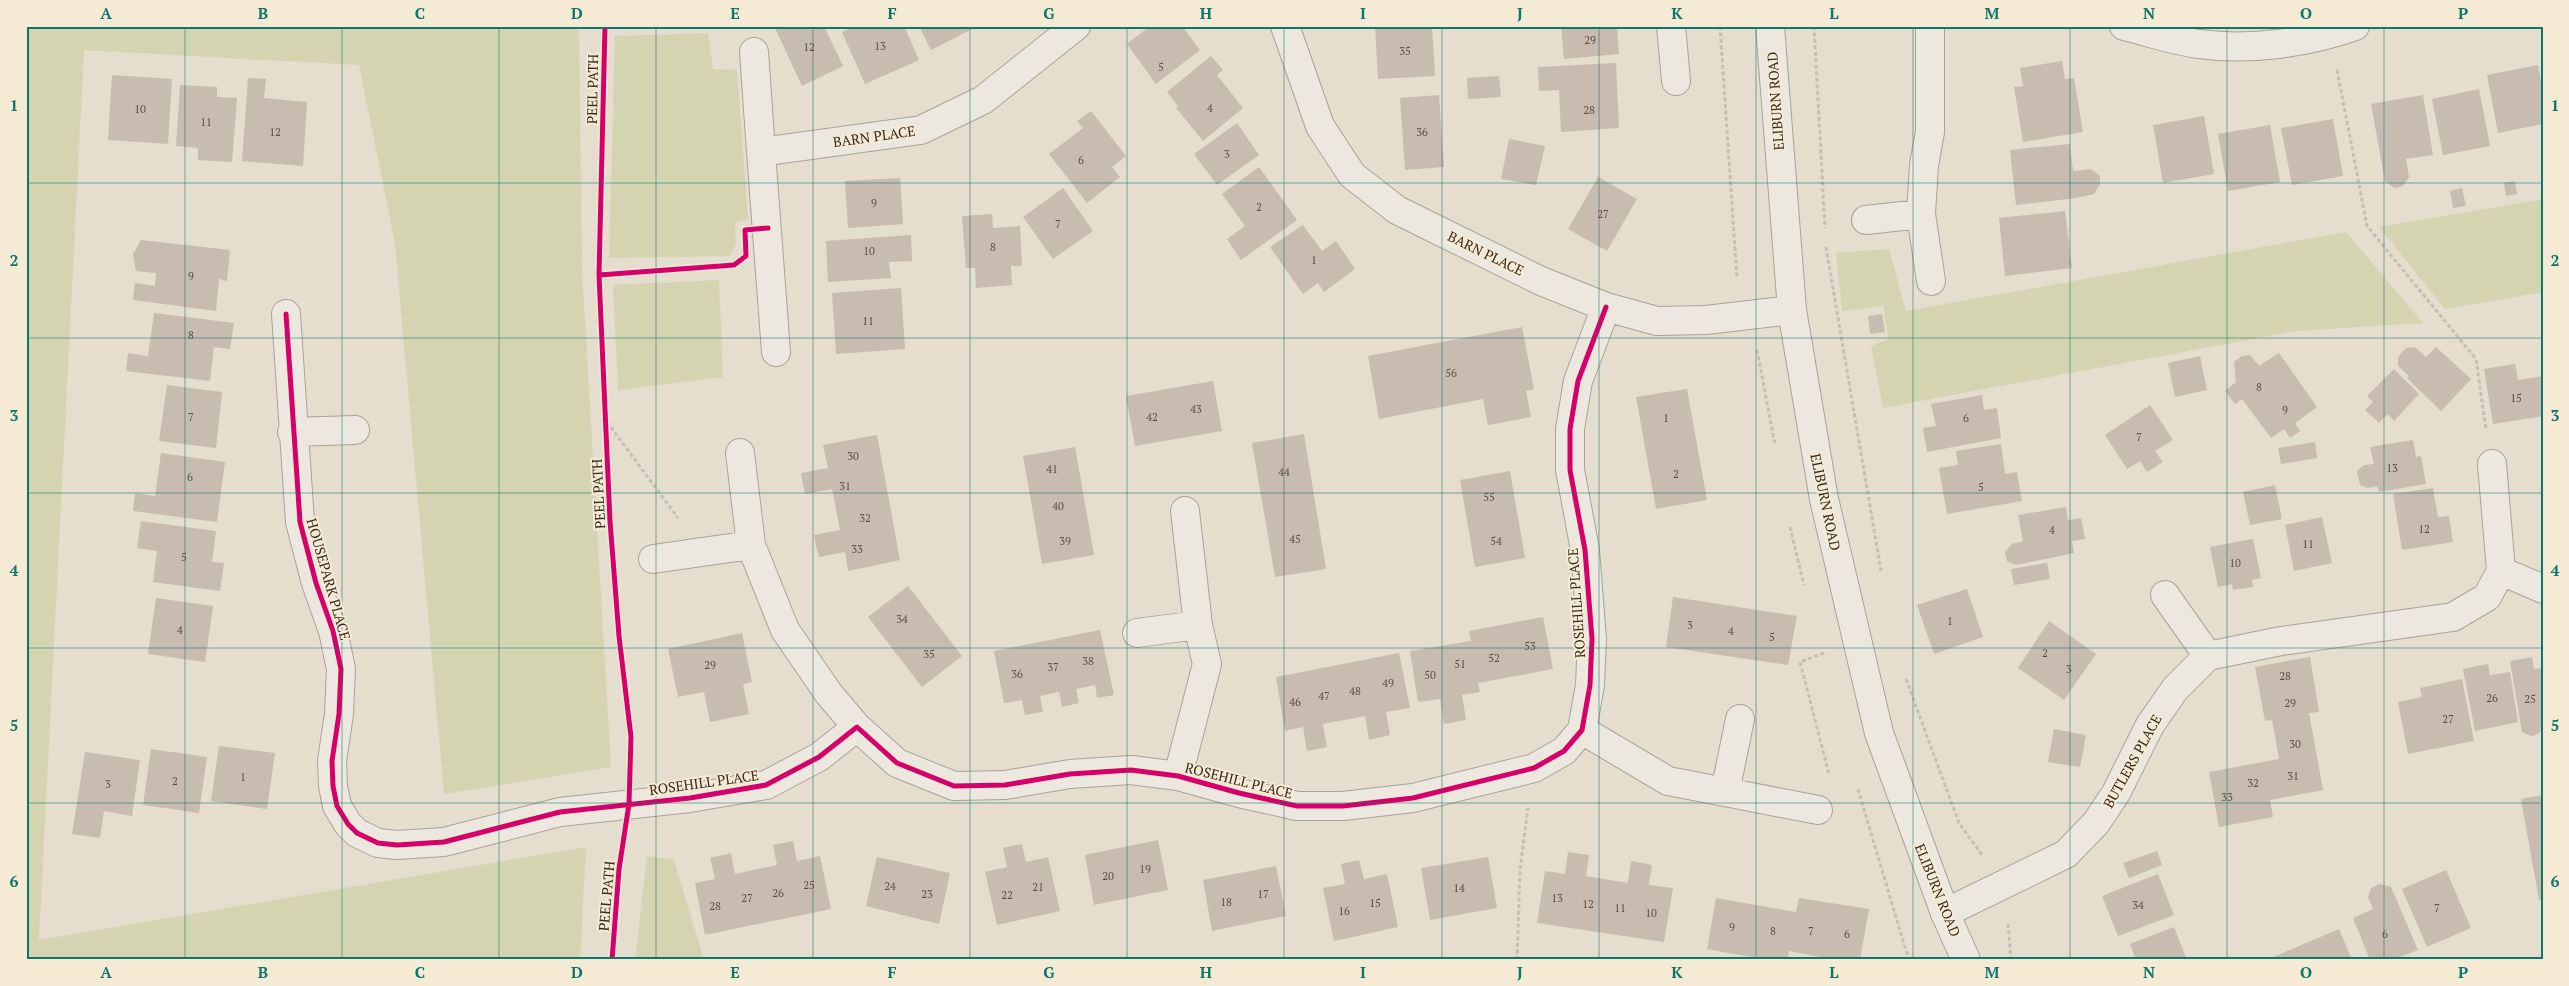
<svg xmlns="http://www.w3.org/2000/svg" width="2569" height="986" font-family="'PT Serif',serif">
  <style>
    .green { fill: #d4d4b0 }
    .building { fill: #c8bbaf }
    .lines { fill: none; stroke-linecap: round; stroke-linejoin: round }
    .minor-casing { stroke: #aaa297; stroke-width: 30 }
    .tertiary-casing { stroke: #aaa297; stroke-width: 30 }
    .path { stroke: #c5bfb6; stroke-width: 3; stroke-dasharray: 4 2.5; stroke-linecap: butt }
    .minor { stroke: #ede8df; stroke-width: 28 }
    .tertiary { stroke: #ede8df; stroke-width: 28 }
    .cycleway-casing { stroke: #f5ebd4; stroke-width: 8 }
    .cycleway { stroke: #d6006c; stroke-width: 5 }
    .grid { fill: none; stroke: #0f766e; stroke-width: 1; stroke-opacity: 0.55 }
    .labels { text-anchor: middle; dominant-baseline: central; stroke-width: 4; stroke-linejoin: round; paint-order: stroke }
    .number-label { font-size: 11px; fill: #5c4e43 }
    .street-label { font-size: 14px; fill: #382a1f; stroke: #f5ebd4 }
    .neatline { fill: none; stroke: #0f766e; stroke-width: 2 }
    .grid-label { font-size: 16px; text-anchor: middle; font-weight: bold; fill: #0f766e }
  </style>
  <rect width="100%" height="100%" fill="#e5ddce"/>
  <!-- green -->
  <path class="green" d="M28,26H579L582,269L611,767L444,794L395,244L359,65L84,50L39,940L586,847L580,960H26Z
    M708,33L713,69L737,70L748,219L735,223L736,244L730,256L609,258L615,36Z
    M2543,199V292L2445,309L2379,227Z
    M2346,232L2423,323L2296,331L1883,408L1871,346L1889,339L1883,306L1842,311L1836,253L1889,249L1906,311Z
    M719,280L723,377L618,390L613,285Z
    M647,856L674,860L704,960H635Z"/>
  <!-- building -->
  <path class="building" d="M779,26H824L843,66L802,86L775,28Z
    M855,26H904L919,60L865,84L842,32Z
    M919,26H978L931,50Z
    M1150,26H1182L1200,50L1156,84L1127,44Z
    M1375,26H1432L1435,76L1378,79Z
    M1561,26H1617L1619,54L1564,59Z
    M1211,56L1223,70L1217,75L1243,108L1203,141L1176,108L1178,106L1167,92Z
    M2062,61L2065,79L2074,78L2083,132L2023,142L2014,87L2023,86L2020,68Z
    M1616,63L1619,128L1561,132L1559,90L1539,91L1538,67Z
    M2538,65L2543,91V124L2498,133L2487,75Z
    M112,75L172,79L168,144L108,140Z
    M1499,76L1501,97L1468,99L1467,78Z
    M248,78L266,79L264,98L307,102L303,166L242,161Z
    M180,85L217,87V97L237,98L232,162L198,160V148L176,146Z
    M2479,89L2490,146L2443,155L2432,99Z
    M1439,95L1444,167L1405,170L1400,98Z
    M2423,95L2433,155L2406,159L2409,177L2403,186L2394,188L2385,181L2371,104Z
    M1091,111L1126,156L1112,167L1120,177L1087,203L1049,154L1083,128L1077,121Z
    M2204,116L2214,174L2163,183L2153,125Z
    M2333,119L2343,176L2292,185L2281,128Z
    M1237,123L1259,155L1217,185L1194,154Z
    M2270,125L2280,182L2228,191L2218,134Z
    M1509,139L1545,146L1536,185L1501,179Z
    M2070,144L2073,171L2091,169L2100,176V184L2094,194L2076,198L2016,205L2010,150Z
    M1259,167L1297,220L1241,260L1227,239L1245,226L1222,194Z
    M1598,177L1637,199L1607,251L1568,229Z
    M900,178L903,224L848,228L845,181Z
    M2515,181L2517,194L2506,196L2504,183Z
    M1063,188L1093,231L1053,259L1023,217Z
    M2462,188L2466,206L2453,208L2450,191Z
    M2065,211L2072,268L2005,276L1999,218Z
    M992,214L993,228L1020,226L1022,266H1011L1012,285L976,288L975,268H966L962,216Z
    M1303,225L1322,251L1336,241L1355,269L1324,292L1318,283L1303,294L1270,247Z
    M911,235L912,261L889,262L891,278L828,282L826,241Z
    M141,240L230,250L227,281L219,279L216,311L133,300L135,283L155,286L156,273L136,271L133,254Z
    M901,288L905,349L836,354L832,293Z
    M154,313L234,323L230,349L214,347L210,381L126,371L128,353L148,356Z
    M1882,314L1885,332L1870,334L1868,316Z
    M1522,327L1534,389L1526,391L1531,417L1488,425L1483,399L1379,419L1368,356Z
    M2415,347L2426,357L2436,347L2471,379L2441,411L2407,378L2409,376L2398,366V357L2406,348Z
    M2279,353L2317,407L2295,423L2300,431L2290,438L2284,429L2271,438L2242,399L2235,404L2225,391L2236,382L2234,362L2242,356L2250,355L2259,366Z
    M2200,356L2207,390L2175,397L2168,363Z
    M2515,364L2518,380L2543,376V416L2493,424L2484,369Z
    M2394,369L2419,394L2394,421L2388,414L2379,423L2365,410L2373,402L2367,396Z
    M1213,381L1222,431L1135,446L1126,396Z
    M167,385L222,392L216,448L159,441Z
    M1687,389L1707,500L1656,509L1636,397Z
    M1982,395L1984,410L1997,408L2001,438L1927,452L1923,428L1936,426L1931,404Z
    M2150,405L2173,440L2155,451L2163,462L2147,472L2140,461L2127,469L2105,435Z
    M1304,434L1326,569L1275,577L1252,443Z
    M877,435L900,560L848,571L845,552L819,557L816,546L814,535L840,530L832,489L805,494L801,473L828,468L823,445Z
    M2413,440L2416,457L2421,456L2426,484L2379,492L2377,486L2368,488L2360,485L2357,471L2364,465L2374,464L2370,447Z
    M2315,442L2317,458L2281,464L2278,448Z
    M2001,444L2005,474L2017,472L2022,501L1947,514L1939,468L1958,465L1956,451Z
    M1075,447L1094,555L1042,564L1023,456Z
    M161,453L225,462L217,522L133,511L135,493L155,496Z
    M1510,471L1525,558L1475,567L1460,480Z
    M2275,485L2282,519L2250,525L2243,492Z
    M2433,488L2438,517L2449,516L2453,542L2402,550L2393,494Z
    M2066,507L2068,520L2081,518L2085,539L2072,541L2074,553L2016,565L2007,561L2005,552L2012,544L2023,541L2018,515Z
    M2322,517L2332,563L2294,571L2285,525Z
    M141,521L216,531L212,562L224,563L220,591L153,582L157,551L137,548Z
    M2253,539L2261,578L2252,580L2253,587L2233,590L2232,584L2218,587L2210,547Z
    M2047,563L2050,579L2014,585L2011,569Z
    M908,586L962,656L922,687L868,617Z
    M1967,589L1983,637L1934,654L1917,605Z
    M1673,597L1797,616L1788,665L1666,647Z
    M156,598L213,606L205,662L148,654Z
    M1543,617L1553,669L1478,683L1480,692L1462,695L1466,720L1444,724L1440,699L1418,702L1410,651L1471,641L1469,631Z
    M2049,621L2096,654L2064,700L2018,668Z
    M1100,630L1114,695L1097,698L1095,685L1076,689L1079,703L1062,707L1059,692L1040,696L1043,712L1025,715L1022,700L1004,703L994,651Z
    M742,633L752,682L743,684L749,714L710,722L704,692L678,697L668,649Z
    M1399,653L1410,708L1386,712L1390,735L1369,740L1365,716L1323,724L1327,747L1307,751L1303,727L1285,731L1276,677Z
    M2310,657L2319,712L2309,713L2323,790L2270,800L2273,817L2219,827L2209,772L2279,759L2272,720L2265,721L2255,667Z
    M2532,657L2534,669L2543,668V728L2538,734L2531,736L2522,732L2510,661Z
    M2488,664L2490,675L2510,672L2518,722L2475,731L2463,669Z
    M2462,679L2474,741L2408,754L2398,702L2422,697L2420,688Z
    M2054,729L2086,735L2080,767L2048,762Z
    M219,746L275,753L267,809L211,801Z
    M151,749L207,757L199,813L143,805Z
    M85,752L140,760L132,816L104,811L100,838L72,834Z
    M2543,795V900H2539L2521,799Z
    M1158,840L1168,890L1094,905L1085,855Z
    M793,841L797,861L820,856L831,909L705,935L695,883L715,879L710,858L731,853L735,874L777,865L773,845Z
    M1022,844L1026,862L1048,857L1060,911L997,925L985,872L1007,867L1003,848Z
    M2157,851L2162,865L2129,878L2123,863Z
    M1568,852L1589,855L1586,876L1628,883L1631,861L1652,865L1649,885L1673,888L1664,942L1537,923L1545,871L1565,874Z
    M877,857L950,873L939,924L866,906Z
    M1488,857L1497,908L1430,920L1421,868Z
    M1359,860L1364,879L1387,874L1398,927L1334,941L1323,888L1345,884L1341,864Z
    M1276,866L1286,916L1212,931L1203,880Z
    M2446,870L2471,928L2427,947L2402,889Z
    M2158,874L2174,915L2118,936L2102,896Z
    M2380,884L2391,887L2418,950L2400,957L2401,960H2370L2353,918L2373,909L2368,897L2371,888Z
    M1716,898L1796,912L1799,898L1869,909L1860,960H1836L1789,951L1787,960H1767L1707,949Z
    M2174,927L2187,960H2136L2130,944Z
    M2339,929L2352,960H2266L2311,941Z"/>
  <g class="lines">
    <defs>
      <path id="minor" d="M1285,26L1320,126L1352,175L1397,210L1541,281L1606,307L1657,321L1706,320L1792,310
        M1671,26L1676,81
        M1930,26V132L1924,165L1921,214L1931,281
        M2124,26C2149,32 2174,41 2199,44C2250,51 2307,43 2355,26
        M754,52L761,152
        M1866,220L1921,214
        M286,314L300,522L316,583L333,631L341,669L339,714L332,761L333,786L337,806L348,824L357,833L378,843L397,845L444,842L560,812L690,798L766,785L819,757L857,727L897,763L954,786L1005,785L1070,774L1131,770L1178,776L1239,793L1297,806H1343L1413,798L1534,768L1564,751L1582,730L1590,685L1592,639L1585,550L1570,470V429L1578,381L1606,307
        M776,352L761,152L921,130L983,100L1076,26
        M292,432L355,430
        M740,453L751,545L785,630L829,694L857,727
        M653,559L751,545
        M2501,571L2543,589
        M2165,595L2208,656
        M1137,633L1198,625
        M1582,730L1668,781L1725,792L1740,719
        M1178,776L1207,664L1198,625L1185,511
        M1725,792L1818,810
        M1945,913L2066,854L2096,823L2116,793L2150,725L2175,689L2208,656L2281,641L2453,617L2487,597L2501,571L2492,464"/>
      <path id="tertiary" d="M1770,26L1792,310L1824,499L1879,733L1945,913L1966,960"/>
    </defs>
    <!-- minor casing -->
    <use href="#minor" class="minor-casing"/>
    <!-- tertiary casing -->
    <use href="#tertiary" class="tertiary-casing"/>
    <!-- path -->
    <path class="path" d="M1720,26L1737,279
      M1814,26L1825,228
      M2337,70L2367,226L2476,359L2486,429
      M1826,247L1881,571
      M1757,350L1775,445
      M607,422L678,518
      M1790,527L1804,585
      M1824,653L1800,662L1829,774
      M1906,679L1959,823L1982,855
      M1858,789L1906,951L1911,960
      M2008,924L2011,960
      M1517,960L1520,870L1528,808"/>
    <!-- minor -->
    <use href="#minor" class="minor"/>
    <!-- tertiary -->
    <use href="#tertiary" class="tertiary"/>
    <defs>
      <path id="cycleway" d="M605,26L599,275L610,521L619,636L631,737L629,804L619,869L612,960
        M599,275L734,265L746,256L745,230L768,228
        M286,314L300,522L316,583L333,631L341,669L339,714L332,761L333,786L337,806L348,824L357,833L378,843L397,845L444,842L560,812L690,798L766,785L819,757L857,727L897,763L954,786L1005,785L1070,774L1131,770L1178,776L1239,793L1297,806H1343L1413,798L1534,768L1564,751L1582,730L1590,685L1592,639L1585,550L1570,470V429L1578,381L1606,307"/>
    </defs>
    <!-- cycleway casing -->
    <use href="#cycleway" class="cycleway-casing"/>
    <!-- cycleway -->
    <use href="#cycleway" class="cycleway"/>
  </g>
  <!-- grid -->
  <path class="grid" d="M185,26V960M342,26V960M499,26V960M656,26V960M813,26V960M970,26V960M1127,26V960M1284,26V960M1442,26V960M1599,26V960M1756,26V960M1913,26V960M2070,26V960M2227,26V960M2384,26V960M26,183H2543M26,338H2543M26,493H2543M26,648H2543M26,803H2543"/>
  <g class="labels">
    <!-- number labels -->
    <g class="number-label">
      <text x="1590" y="40">29</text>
      <text x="880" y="46">13</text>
      <text x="809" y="47">12</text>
      <text x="1405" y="51">35</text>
      <text x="1161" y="67">5</text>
      <text x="1210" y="108">4</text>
      <text x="140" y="109">10</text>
      <text x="1589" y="110">28</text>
      <text x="206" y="122">11</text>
      <text x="275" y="132">12</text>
      <text x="1422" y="132">36</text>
      <text x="1227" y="154">3</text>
      <text x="1081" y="160">6</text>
      <text x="874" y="203">9</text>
      <text x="1259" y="207">2</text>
      <text x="1603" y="214">27</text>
      <text x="1058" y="224">7</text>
      <text x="993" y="247">8</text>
      <text x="869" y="251">10</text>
      <text x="1314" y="260">1</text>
      <text x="191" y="276">9</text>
      <text x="868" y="321">11</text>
      <text x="191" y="335">8</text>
      <text x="1451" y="373">56</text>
      <text x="2259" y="387">8</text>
      <text x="2516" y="398">15</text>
      <text x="1196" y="409">43</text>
      <text x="2285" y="410">9</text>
      <text x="191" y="417">7</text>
      <text x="1152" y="417">42</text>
      <text x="1666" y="418">1</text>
      <text x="1966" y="418">6</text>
      <text x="2139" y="437">7</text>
      <text x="853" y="456">30</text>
      <text x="2392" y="468">13</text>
      <text x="1052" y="469">41</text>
      <text x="1284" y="472">44</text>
      <text x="1676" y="474">2</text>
      <text x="190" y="477">6</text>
      <text x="845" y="486">31</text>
      <text x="1981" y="487">5</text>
      <text x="1489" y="497">55</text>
      <text x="1058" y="506">40</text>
      <text x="865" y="518">32</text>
      <text x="2424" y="529">12</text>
      <text x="2052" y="530">4</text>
      <text x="1295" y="539">45</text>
      <text x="1065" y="541">39</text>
      <text x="1496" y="541">54</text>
      <text x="2308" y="544">11</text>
      <text x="857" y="549">33</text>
      <text x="184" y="557">5</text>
      <text x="2235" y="563">10</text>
      <text x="902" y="619">34</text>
      <text x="1950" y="621">1</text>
      <text x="1690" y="625">3</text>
      <text x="180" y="630">4</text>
      <text x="1731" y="631">4</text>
      <text x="1772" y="637">5</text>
      <text x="1530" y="646">53</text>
      <text x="2045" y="653">2</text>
      <text x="929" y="654">35</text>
      <text x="1494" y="658">52</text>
      <text x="1088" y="661">38</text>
      <text x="1460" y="664">51</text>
      <text x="710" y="665">29</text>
      <text x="1053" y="667">37</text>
      <text x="2069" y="669">3</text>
      <text x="1017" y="674">36</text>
      <text x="1430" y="675">50</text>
      <text x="2285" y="676">28</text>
      <text x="1388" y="683">49</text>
      <text x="1355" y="691">48</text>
      <text x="1324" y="696">47</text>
      <text x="2492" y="698">26</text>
      <text x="2530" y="699">25</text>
      <text x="1295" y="702">46</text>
      <text x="2290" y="703">29</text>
      <text x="2448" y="719">27</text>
      <text x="2295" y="744">30</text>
      <text x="2293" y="776">31</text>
      <text x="243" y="777">1</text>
      <text x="175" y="781">2</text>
      <text x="2253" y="783">32</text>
      <text x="108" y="784">3</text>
      <text x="2227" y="797">33</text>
      <text x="1145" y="869">19</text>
      <text x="1108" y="876">20</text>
      <text x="809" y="885">25</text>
      <text x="890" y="886">24</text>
      <text x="1038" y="887">21</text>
      <text x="1459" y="888">14</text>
      <text x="778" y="893">26</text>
      <text x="927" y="894">23</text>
      <text x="1263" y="894">17</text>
      <text x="1007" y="895">22</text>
      <text x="747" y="898">27</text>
      <text x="1557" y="898">13</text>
      <text x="1226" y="902">18</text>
      <text x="1375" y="903">15</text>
      <text x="1588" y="904">12</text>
      <text x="2138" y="905">34</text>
      <text x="715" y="906">28</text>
      <text x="1620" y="908">11</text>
      <text x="2437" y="908">7</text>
      <text x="1344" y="911">16</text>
      <text x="1651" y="913">10</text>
      <text x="1732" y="927">9</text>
      <text x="1773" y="931">8</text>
      <text x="1811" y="931">7</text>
      <text x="1847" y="934">6</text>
      <text x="2385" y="934">6</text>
    </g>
    <!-- street labels -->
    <g class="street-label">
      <text transform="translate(592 89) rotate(-89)">PEEL PATH</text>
      <text transform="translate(1775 101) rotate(-94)">ELIBURN ROAD</text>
      <text transform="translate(874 136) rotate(-8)">BARN PLACE</text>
      <text transform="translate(1486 253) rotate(26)">BARN PLACE</text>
      <text transform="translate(598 494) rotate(-93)">PEEL PATH</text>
      <text transform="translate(1826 502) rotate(78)">ELIBURN ROAD</text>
      <text transform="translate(329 579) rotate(74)">HOUSEPARK PLACE</text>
      <text transform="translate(1576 603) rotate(-94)">ROSEHILL PLACE</text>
      <text transform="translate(2132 761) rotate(-61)">BUTLERS PLACE</text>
      <text transform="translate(1239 780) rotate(14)">ROSEHILL PLACE</text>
      <text transform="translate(704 782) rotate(-8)">ROSEHILL PLACE</text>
      <text transform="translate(1938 890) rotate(68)">ELIBURN ROAD</text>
      <text transform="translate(606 896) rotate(-85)">PEEL PATH</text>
    </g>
  </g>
  <!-- border -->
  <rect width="2569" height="986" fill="none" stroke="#f5ebd4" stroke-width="55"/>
  <rect x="28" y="28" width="2514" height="930" class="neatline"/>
  <g class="grid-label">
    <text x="106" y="19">A</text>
    <text x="263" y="19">B</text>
    <text x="420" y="19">C</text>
    <text x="577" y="19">D</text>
    <text x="735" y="19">E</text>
    <text x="892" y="19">F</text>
    <text x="1049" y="19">G</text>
    <text x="1206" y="19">H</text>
    <text x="1363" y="19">I</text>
    <text x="1520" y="19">J</text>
    <text x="1677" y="19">K</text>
    <text x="1834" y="19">L</text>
    <text x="1992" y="19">M</text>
    <text x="2149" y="19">N</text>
    <text x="2306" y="19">O</text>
    <text x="2463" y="19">P</text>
    <text x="14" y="111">1</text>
    <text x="2555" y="111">1</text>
    <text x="14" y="266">2</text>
    <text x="2555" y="266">2</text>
    <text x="14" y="421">3</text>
    <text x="2555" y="421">3</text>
    <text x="14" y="576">4</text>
    <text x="2555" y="576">4</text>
    <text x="14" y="731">5</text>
    <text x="2555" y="731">5</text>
    <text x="14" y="887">6</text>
    <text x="2555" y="887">6</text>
    <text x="106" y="978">A</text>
    <text x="263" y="978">B</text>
    <text x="420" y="978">C</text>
    <text x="577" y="978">D</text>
    <text x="735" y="978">E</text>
    <text x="892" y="978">F</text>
    <text x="1049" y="978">G</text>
    <text x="1206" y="978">H</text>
    <text x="1363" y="978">I</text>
    <text x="1520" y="978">J</text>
    <text x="1677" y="978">K</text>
    <text x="1834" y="978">L</text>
    <text x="1992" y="978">M</text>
    <text x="2149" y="978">N</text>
    <text x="2306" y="978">O</text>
    <text x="2463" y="978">P</text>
  </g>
</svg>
